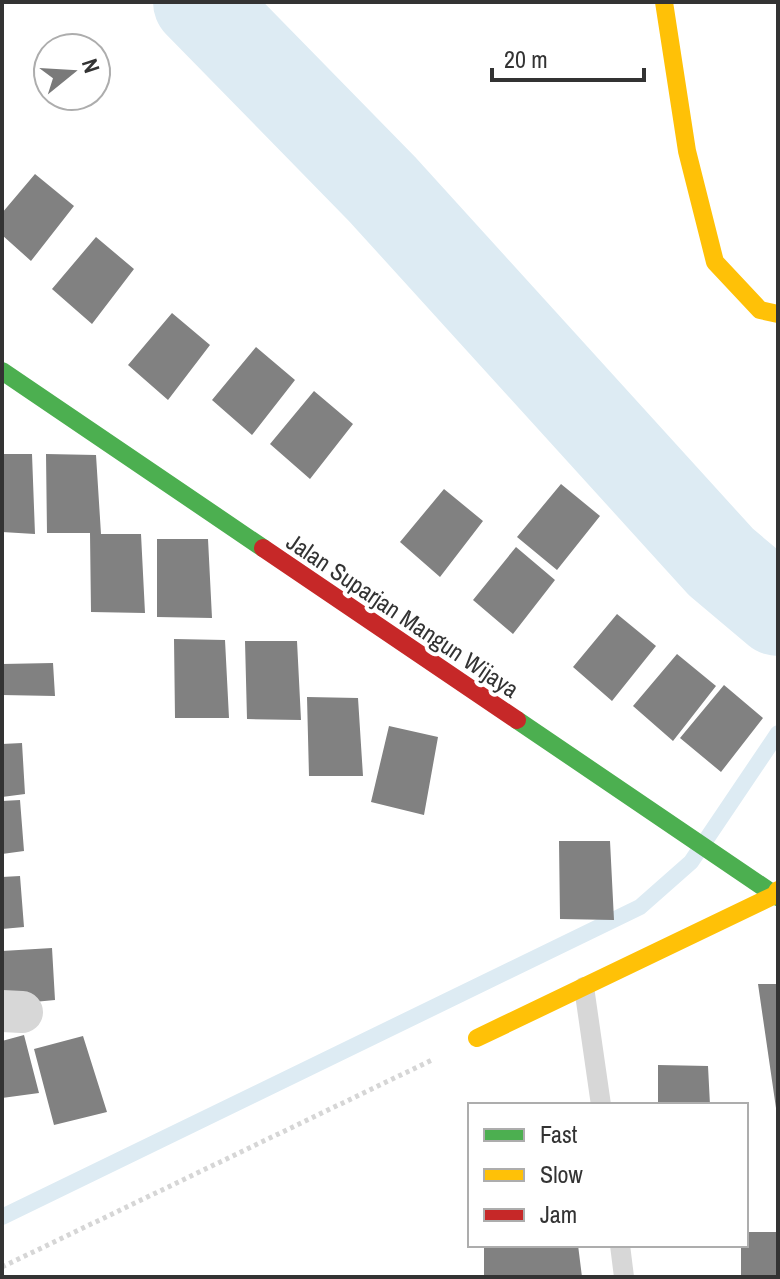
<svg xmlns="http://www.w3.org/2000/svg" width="780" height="1279" font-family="'Archivo Narrow',sans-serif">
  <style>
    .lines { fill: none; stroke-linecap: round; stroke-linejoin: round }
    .stream { stroke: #ddebf3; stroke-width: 16 }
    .river { stroke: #ddebf3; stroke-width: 92 }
    .building { fill: #818181 }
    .path { stroke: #d6d6d6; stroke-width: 5; stroke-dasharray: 4 4; stroke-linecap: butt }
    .lane { stroke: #d7d7d7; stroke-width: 20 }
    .street { stroke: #d7d7d7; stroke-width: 42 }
    .fast { stroke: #4caf50; stroke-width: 18 }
    .slow { stroke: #ffc107; stroke-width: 18 }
    .jam { stroke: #c62828; stroke-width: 18 }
    .labels { text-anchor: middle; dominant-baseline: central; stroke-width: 8; stroke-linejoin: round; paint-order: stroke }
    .street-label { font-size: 24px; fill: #333; stroke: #fff }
  </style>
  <rect width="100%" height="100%" fill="#fff"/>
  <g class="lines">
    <!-- stream -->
    <path class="stream" d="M2,1217L640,907L691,862L778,733"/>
    <!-- river -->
    <path class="river" d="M199,2L382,189L721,562L778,610"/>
  </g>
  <!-- building -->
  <path class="building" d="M35,174L74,206L31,261L2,235V213Z
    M96,237L134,269L92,324L52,289Z
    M172,313L210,345L168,400L128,365Z
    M256,347L295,380L252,435L212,400Z
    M314,391L353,424L310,479L270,444Z
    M2,454H32L35,534L2,532Z
    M46,454L96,455L101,534H141L145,613L91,612L90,533H47Z
    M561,484L600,516L557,570L517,537Z
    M444,489L483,521L440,577L400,542Z
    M157,539H208L212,618L157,617Z
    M516,547L555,580L513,634L473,600Z
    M617,614L656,646L612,701L573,667Z
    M174,639L225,640L229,718H175Z
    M245,641H297L301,720L247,719Z
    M677,654L716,686L673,741L633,706Z
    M53,663L55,696L2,695V664Z
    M724,685L763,718L721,772L680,738Z
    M307,697L358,698L363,776H309Z
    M389,726L438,737L424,815L371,802Z
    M22,743L25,794L2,797V744Z
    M20,800L24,851L2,854V801Z
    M559,841H610L614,920L560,919Z
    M20,876L24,927L2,929V877Z
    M52,948L55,1000L2,1005V951Z
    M758,984H778V1108H776Z
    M24,1035L39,1093L2,1098V1041Z
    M83,1036L107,1112L54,1125L34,1049Z
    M658,1065L708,1066L710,1105H658Z
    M746,1232H778V1277H741V1245H746Z
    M484,1245H578L582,1277H484Z"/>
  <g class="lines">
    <!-- path -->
    <path class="path" d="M2,1267L434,1059"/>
    <!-- lane -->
    <path class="lane" d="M584,987L601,1105
      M620,1245L624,1277"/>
    <!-- street -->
    <path class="street" d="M2,1011L22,1012"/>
    <!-- fast -->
    <path class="fast" d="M2,371L263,548
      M517,720L778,897"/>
    <!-- slow -->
    <path class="slow" d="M664,2L687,151L715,262L760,310L778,314
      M477,1038L775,895L778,890"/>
    <!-- jam -->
    <path class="jam" d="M263,548L517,720"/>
  </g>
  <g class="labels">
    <!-- street labels -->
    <g class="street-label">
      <text transform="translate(403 615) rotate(34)">Jalan Suparjan Mangun Wijaya</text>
    </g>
  </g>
  <!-- border -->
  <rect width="780" height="1279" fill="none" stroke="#333333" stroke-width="8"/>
  <!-- legend -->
  <rect x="468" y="1103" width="280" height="144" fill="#ffffff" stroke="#adadad" stroke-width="2"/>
  <rect x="484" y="1129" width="40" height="12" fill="#4caf50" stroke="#adadad" stroke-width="2"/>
  <text x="540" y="1143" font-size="24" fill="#333333">Fast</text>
  <rect x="484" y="1169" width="40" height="12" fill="#ffc107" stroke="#adadad" stroke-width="2"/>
  <text x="540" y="1183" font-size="24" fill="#333333">Slow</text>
  <rect x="484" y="1209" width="40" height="12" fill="#c62828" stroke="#adadad" stroke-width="2"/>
  <text x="540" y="1223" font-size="24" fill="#333333">Jam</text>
  <!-- north arrow -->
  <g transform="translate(72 72) rotate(72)"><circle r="38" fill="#ffffff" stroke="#adadad" stroke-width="2"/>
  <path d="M0-6L14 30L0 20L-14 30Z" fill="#7a7a7a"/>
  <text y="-12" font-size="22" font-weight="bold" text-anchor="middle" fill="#333333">N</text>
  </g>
  <!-- scale -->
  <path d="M492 68v12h152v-12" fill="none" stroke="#333333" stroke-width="4"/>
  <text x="504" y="68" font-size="24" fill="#333333" stroke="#ffffff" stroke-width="6" paint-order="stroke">20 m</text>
</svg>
